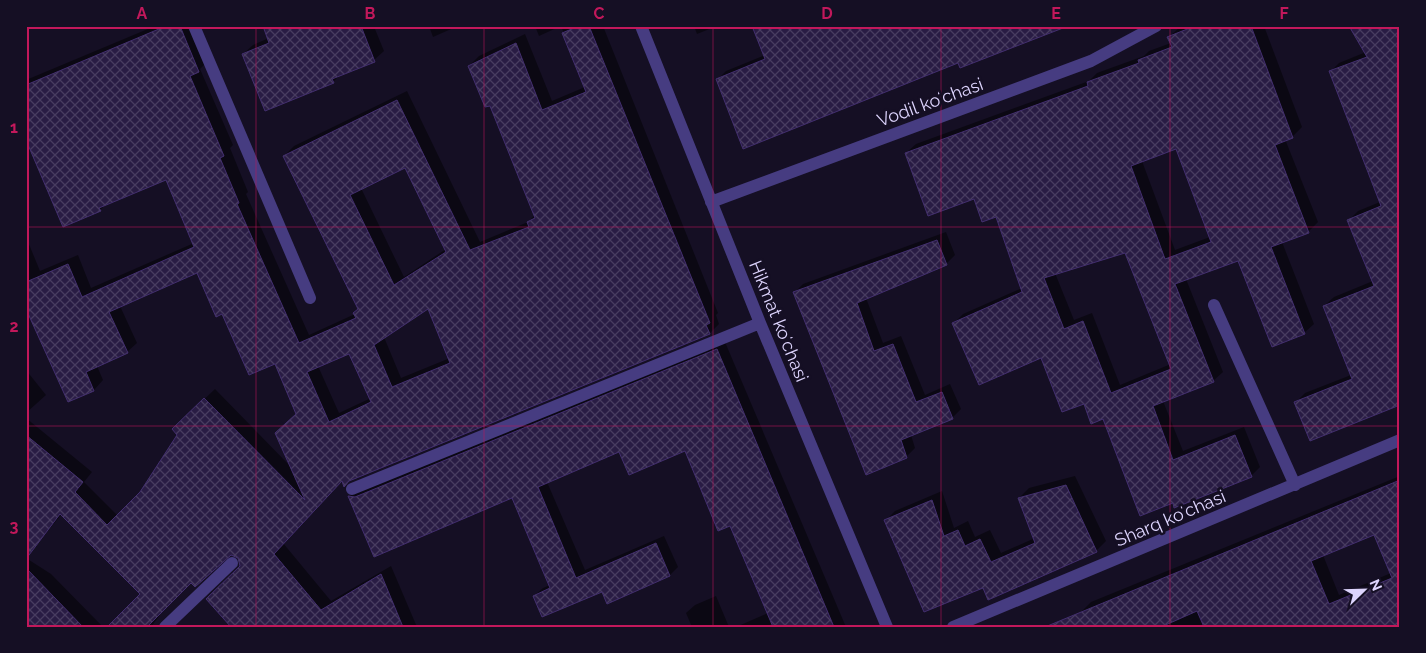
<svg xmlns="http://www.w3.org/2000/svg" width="1426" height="653" font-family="Raleway,sans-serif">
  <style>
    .shadow { fill: #0007; fill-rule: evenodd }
    .building { fill: url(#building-cross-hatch); stroke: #432f6f; fill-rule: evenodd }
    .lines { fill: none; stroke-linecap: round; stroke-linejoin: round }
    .street { stroke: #463c81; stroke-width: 12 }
    .grid { fill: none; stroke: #c2185b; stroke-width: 1; stroke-opacity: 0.55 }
    .labels { text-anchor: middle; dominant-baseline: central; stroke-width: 5; stroke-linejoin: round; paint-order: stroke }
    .street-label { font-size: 18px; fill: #ddd4fd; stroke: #150f24 }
    .neatline { fill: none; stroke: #c2185b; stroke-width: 2 }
    .grid-label { font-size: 16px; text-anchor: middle; font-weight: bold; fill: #c2185b }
  </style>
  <defs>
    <pattern id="building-cross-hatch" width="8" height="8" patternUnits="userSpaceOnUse" patternTransform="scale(1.25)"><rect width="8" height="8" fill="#291c44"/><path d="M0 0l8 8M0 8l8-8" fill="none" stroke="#483c60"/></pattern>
  </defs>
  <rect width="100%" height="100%" fill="#150f24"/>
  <!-- shadow -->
  <path class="shadow" d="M155,26H193L208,61L200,69L233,145L230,148L248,192L246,194L309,335L355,314L359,309L284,156L294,146L407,91L480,242L528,222L535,215L491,104L469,66L479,56L525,34L552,101L585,87L561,26L539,36L535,26H603L718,313L716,315L719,324L710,333L350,480L343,479L283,543L331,601L391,566L417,627H232L241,566L239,557L230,554L191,581L159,613L160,615L151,627H109L141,594L62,514L34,547L26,540V418L92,472L84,482L118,516L141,493L178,434L173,429L215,389L291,467L297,413L275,362L223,312L198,272L120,306L137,343L127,352L97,366L103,380L94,390L68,401L28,310L26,311V237L40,271L78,255L91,288L194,243L167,179L106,204L100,210L29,142L26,143V80ZM406,166L446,249L404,277L361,188ZM429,307L450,358L401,378L384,337ZM350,352L371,398L339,413L318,366Z
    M264,26H381L375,29L384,51L374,60L341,74L333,82L243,54L253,45L269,38Z
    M429,26H458L433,37Z
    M694,26H717L697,34Z
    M753,26H1063L961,67L959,62L717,80L726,71L765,55Z
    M1181,26H1264L1302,127L1292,137L1285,139L1318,222L1308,232L1282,242L1314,324L1304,333L1239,259L1186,279L1223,372L1213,381L1163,401L1183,451L1244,427L1260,467L1251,476L1174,502L1104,418L1084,402L1042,356L953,324L963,314L1022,288L996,215L975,197L906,153L916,144L1089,81L1097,73L1144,56L1149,51L1171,43L1169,37ZM1177,148L1210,237L1175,250L1142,161ZM1125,251L1171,364L1120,385L1092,313L1074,320L1055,273Z
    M1400,26V404L1296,402L1305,393L1351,375L1324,306L1334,297L1373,281L1349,220L1358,211L1380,202L1330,72L1339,63L1366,52Z
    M946,232L955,255L946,264L866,298L883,343L901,336L925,395L950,384L961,409L952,418L911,435L915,448L906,457L795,292L803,284Z
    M725,342L846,627H736L768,613L731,524L686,449L620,450L547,482L585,570L664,536L678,567L670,575L603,590L534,596L543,588L550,585L512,496L375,555L350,496L358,488Z
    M26,370L46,395L26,413Z
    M1075,476L1106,541L1096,551L984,586L885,521L895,511L942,491L954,528L968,521L975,537L990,530L1001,553L1035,538L1019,498L1029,488Z
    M1400,476V627H1087L1081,612L1091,602ZM1375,534L1391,573L1339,595L1323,555Z
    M26,558L51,574L103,627H26Z
    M716,596L729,627H692L686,613L695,605Z"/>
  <!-- building -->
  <path class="building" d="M166,26H180L199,72L190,76L224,156L220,158L239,203L237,204L299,343L356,318L353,313L358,309L283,156L397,100L470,250L529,227L527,222L535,218L490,106L485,107L468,66L516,43L542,110L586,92L562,33L579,26H589L710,323L706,325L710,334L349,481L344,487L342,481L274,554L321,610L381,574L403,627H231L206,599L240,566L238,558L231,555L195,587L191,583L147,627H107L140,594L60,514L26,559V435L83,482L75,492L107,525L140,492L177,435L172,429L204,398L305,500L275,433L296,414L275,364L249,375L222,314L216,317L197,273L109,312L128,353L86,372L94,391L68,402L26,309V282L68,264L82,297L194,247L166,180L99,208L101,211L63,227L26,140V85ZM405,168L446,252L394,285L350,195ZM428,309L450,363L392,387L374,345ZM349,354L371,402L329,422L307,372Z
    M263,26H361L375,62L332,79L334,83L265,111L242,54L269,43Z
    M752,26H1063V28L960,68L958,63L743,149L716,79L765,59Z
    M1195,26H1251L1293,138L1275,145L1309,233L1271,247L1305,334L1272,347L1238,261L1175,284L1214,382L1153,406L1173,460L1235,435L1252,477L1174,508L1173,503L1140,516L1103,419L1091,424L1084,404L1062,412L1041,358L979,385L952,323L1022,292L996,217L982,222L974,199L928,216L905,153L1088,86L1087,82L1139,63L1138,60L1172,47L1167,37ZM1176,149L1211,242L1165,259L1131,166ZM1125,253L1171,369L1111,393L1083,321L1064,329L1044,278Z
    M1349,26H1400V405L1310,441L1294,402L1352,379L1323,306L1374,286L1347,220L1381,206L1329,71L1367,57Z
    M937,240L947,265L857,303L874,351L893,344L916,402L942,392L953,419L901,440L907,458L866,475L793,292Z
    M717,349L834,627H773L730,526L718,531L685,451L629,475L619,452L538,487L576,578L656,543L670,576L607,604L602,592L542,617L533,596L550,588L512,498L374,557L348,496L355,497Z
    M1400,480V627H1204L1197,611L1161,627H1045ZM1374,535L1392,578L1329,604L1311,561Z
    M1066,485L1097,552L988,600L983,588L924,612L884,520L932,500L944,536L958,530L965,546L980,539L991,562L1035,543L1018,498Z
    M26,568L83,627H26Z"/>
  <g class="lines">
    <!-- street -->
    <path class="street" d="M194,26L310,298
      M641,26L760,323L887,627
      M711,202L1091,61L1156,26
      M1214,305L1295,485
      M352,489L760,323
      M165,627L232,563
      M953,627L1400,440"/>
  </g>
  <!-- grid -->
  <path class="grid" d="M256,26V627M484,26V627M713,26V627M941,26V627M1170,26V627M26,227H1400M26,426H1400"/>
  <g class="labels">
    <!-- street labels -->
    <g class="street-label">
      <text transform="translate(930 102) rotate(-20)">Vodil koʻchasi</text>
      <text transform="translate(779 321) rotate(68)">Hikmat koʻchasi</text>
      <text transform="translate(1170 518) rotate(-23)">Sharq koʻchasi</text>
    </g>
  </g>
  <!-- border -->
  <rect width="1426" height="653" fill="none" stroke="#150f24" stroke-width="55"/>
  <!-- north arrow -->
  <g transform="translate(1364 590) rotate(67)" stroke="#150f24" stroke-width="4" paint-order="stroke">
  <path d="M0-4L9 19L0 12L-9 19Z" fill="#ddd4fd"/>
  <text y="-8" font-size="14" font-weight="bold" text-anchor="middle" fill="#ddd4fd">N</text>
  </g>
  <rect x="28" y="28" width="1370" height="598" class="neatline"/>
  <g class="grid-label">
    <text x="142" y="19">A</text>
    <text x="370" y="19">B</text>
    <text x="599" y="19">C</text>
    <text x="827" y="19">D</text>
    <text x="1056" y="19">E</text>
    <text x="1284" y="19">F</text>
    <text x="14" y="133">1</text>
    <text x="14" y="332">2</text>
    <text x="14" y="532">3</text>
  </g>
</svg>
